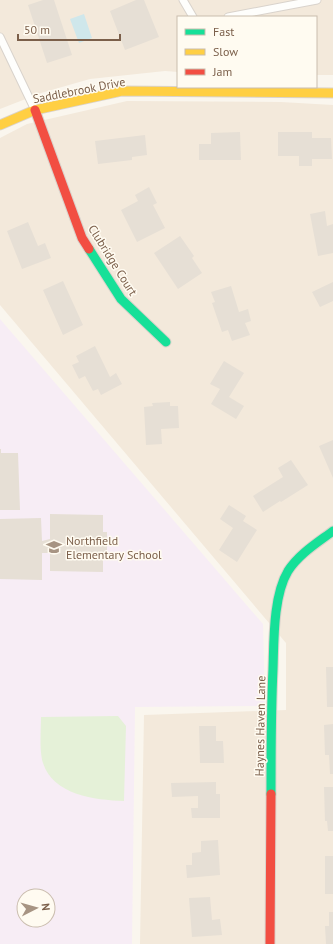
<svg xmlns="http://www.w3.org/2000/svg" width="333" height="944" font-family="'PT Sans',sans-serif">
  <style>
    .residential { fill: #f3e9db }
    .education { fill: #f7edf5; fill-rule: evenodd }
    .green { fill: #e5f1d8 }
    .water { fill: #cfe7eb }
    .building { fill: #e6dfd5 }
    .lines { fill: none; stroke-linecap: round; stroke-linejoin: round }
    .lane-casing { stroke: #d9d3cc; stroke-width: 9 }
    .fast-casing { stroke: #dad3cc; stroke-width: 11 }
    .slow-casing { stroke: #dad3cc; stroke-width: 11 }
    .jam-casing { stroke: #dad3cc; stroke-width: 11 }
    .lane { stroke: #fefefc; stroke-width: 7 }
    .fast { stroke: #16e098; stroke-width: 9 }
    .slow { stroke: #ffcf43; stroke-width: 9 }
    .jam { stroke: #f24e42; stroke-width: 9 }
    .labels { text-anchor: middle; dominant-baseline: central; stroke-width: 3; stroke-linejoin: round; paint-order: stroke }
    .street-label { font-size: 12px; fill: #7b5f4a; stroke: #fffbf1 }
    .poi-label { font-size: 12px; fill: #7b5f4a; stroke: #fffbf1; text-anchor: start }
  </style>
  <rect width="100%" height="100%" fill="#faf6ee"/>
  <!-- residential -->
  <path class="residential" d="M0,0H333V75H316V17H178V72L165,71L90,79L41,93L0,109Z
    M127,101L281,102L333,105V944H140L144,715L286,710V643L0,305V138L27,124Z"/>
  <!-- education -->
  <path class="education" d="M0,319L263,624L265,706L135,707L132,944H0ZM24,896H48V920H24Z"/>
  <!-- green -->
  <path class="green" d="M118,716L126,726L124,801C95,800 53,795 43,763C39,751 41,729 41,717Z"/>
  <!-- water -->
  <path class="water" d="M84,14L92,38L79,43L70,19Z"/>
  <!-- building -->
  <path class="building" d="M43,0H54L72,55L47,63L28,5Z
    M136,0H144L159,37L125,50L110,11Z
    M240,132L241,160H199V144H211V133Z
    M278,132H312V138H331L332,159H312V166H299V156H278Z
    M145,135L147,155L132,157V160L98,164L95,141Z
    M149,187L157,203L153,205L165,228L137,242L121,210L138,201L135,195Z
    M325,211L327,226L333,224V253L318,256L310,214Z
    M28,222L38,246L45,243L51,258L22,269L7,231Z
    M180,236L194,256L192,258L202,273L178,289L154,253Z
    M63,281L83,325L63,335L43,290Z
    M333,282V301L320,307L312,292Z
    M231,286L239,312L248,309L251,321L245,323L250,335L232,341L228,330L222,332L212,303L215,302L211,292Z
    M95,346L110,377L116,373L122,384L101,395L98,389L93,391L85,376L79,379L72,365L79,362L76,356Z
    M224,361L244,373L229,397L244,406L236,419L211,404L220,389L210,384Z
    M170,402V406H178L179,428L161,429L162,444L146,445L144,407L153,406L152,403Z
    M333,440V478L319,446Z
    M0,449H1V453H18L20,510H0Z
    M291,460L308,485L281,502L280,501L263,512L253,496L283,477L278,468Z
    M229,505L246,516L243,521L257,530L237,562L219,550L233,528L220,519Z
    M50,514L103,515V532H107V556H103V572L50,571V553H42V580L0,579V519L41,518L42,541L50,539Z
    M326,667H333V707H327Z
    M333,724V774H330L329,755H325L324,725Z
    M199,726H216V741H223L224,763H200Z
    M216,782V794H220V818H192L191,808H198V796L172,797L171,783Z
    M324,787H333V831H328L327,821H325Z
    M218,840L220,875L187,878L186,865H192V853L201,852V841Z
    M325,856H333V894H325Z
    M210,897L212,920L220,919L222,935L192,937L189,898Z
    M329,912H333V944H326L325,926H329Z"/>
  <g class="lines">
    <defs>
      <path id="lane" d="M183,0L193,17
        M228,17L317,0
        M0,37L34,108"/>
      <path id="fast" d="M89,249L121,299L166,342
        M271,794C271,752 271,711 273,669C274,641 273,596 288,571C299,554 317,543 333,531"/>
      <path id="slow" d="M0,125L35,110L122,91L333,93"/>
      <path id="jam" d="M35,110L82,238L89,249
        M270,944L271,794"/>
    </defs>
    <!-- lane casing -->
    <use href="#lane" class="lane-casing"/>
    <!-- fast casing -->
    <use href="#fast" class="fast-casing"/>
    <!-- slow casing -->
    <use href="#slow" class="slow-casing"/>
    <!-- jam casing -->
    <use href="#jam" class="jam-casing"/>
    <!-- lane -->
    <use href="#lane" class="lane"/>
    <!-- fast -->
    <use href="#fast" class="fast"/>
    <!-- slow -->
    <use href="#slow" class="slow"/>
    <!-- jam -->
    <use href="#jam" class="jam"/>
  </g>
  <!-- icons -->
  <defs>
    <symbol id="school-bare" viewBox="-9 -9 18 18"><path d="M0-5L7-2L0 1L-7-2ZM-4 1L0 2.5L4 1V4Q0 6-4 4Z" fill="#a79483" stroke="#fffbf1" stroke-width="2.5" paint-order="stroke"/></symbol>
  </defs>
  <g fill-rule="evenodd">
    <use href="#school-bare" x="43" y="536" width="22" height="22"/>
  </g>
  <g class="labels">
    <!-- street labels -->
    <g class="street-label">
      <text transform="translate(79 90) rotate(-11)">Saddlebrook Drive</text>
      <text transform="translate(113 260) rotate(58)">Clubridge Court</text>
      <text transform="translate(260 726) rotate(-89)">Haynes Haven Lane</text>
    </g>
    <!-- poi labels -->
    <g class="poi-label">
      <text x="66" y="540">Northfield<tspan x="66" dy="14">Elementary School</tspan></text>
    </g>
  </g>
  <!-- legend -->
  <rect x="177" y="16" width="140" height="72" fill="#fffbf1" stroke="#cabdae"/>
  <rect x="185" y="29" width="20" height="6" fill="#16e098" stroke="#cabdae"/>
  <text x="213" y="36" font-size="12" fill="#7b5f4a">Fast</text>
  <rect x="185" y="49" width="20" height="6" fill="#ffcf43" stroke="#cabdae"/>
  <text x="213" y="56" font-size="12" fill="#7b5f4a">Slow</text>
  <rect x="185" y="69" width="20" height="6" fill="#f24e42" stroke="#cabdae"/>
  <text x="213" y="76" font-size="12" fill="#7b5f4a">Jam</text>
  <!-- north arrow -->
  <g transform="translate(36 908) rotate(84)"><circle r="19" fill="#fffbf1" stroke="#cabdae"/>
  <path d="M0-3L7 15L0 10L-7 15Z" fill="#a79483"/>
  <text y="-6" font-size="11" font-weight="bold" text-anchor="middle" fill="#7b5f4a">N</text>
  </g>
  <!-- scale -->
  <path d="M18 34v6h102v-6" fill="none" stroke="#7b5f4a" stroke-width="2"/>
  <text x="24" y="34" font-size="12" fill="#7b5f4a" stroke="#fffbf1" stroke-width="3" paint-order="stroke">50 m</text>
</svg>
